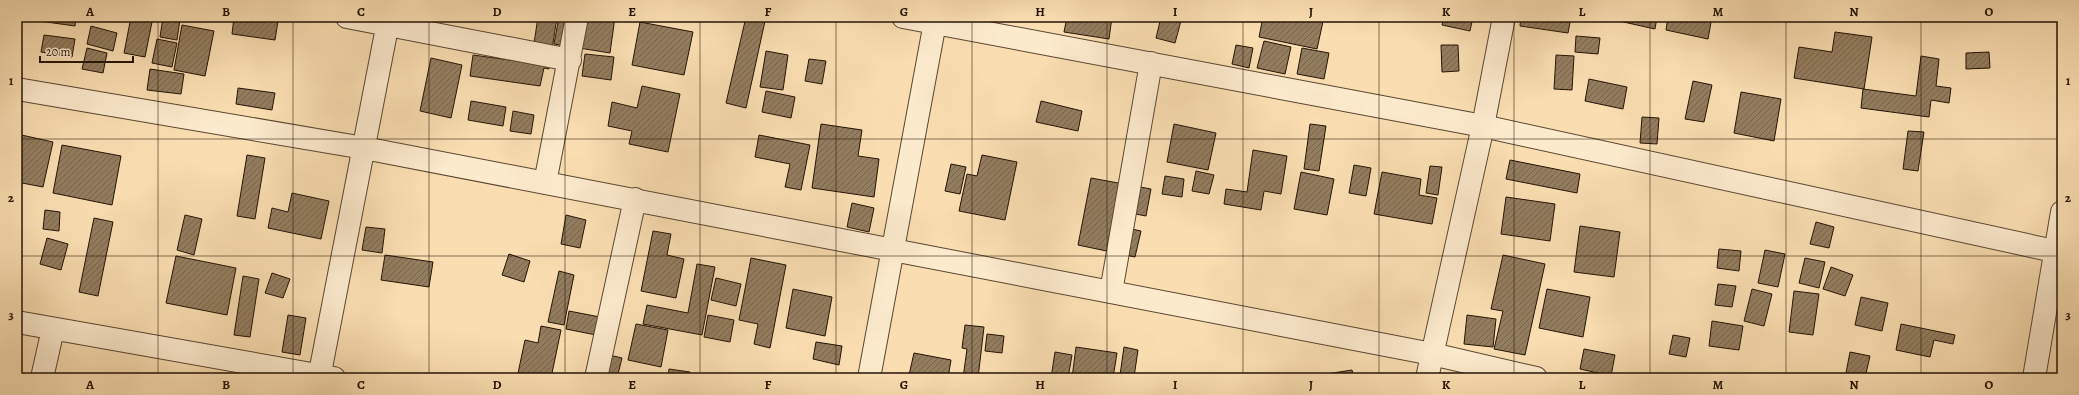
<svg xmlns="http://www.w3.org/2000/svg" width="2079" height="395" font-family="Alegreya,serif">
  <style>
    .building { fill: url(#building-hatch); stroke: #231306 }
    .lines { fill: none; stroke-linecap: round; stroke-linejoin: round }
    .minor-casing { stroke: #594631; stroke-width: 24 }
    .minor { stroke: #fceacd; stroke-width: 22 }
    .grid { fill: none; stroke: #231306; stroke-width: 1; stroke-opacity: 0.55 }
    .neatline { fill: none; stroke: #231306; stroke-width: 1.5 }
    .grid-label { font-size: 13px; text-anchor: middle; font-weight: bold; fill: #231306 }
  </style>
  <defs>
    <pattern id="building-hatch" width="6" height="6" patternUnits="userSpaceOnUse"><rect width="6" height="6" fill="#937d5f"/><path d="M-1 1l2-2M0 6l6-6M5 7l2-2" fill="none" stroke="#78654c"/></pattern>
  </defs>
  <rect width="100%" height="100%" fill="#fadeb2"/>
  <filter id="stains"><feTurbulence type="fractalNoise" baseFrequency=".005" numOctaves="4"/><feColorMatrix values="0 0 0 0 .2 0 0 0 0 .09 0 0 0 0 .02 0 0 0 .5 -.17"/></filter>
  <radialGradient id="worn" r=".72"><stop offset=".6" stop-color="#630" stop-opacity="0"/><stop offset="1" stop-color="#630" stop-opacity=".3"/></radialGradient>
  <!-- building -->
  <path class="building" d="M26,17H76L75,26L25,19Z
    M131,17H153L145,57L124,53Z
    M163,17L180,19L177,40L160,37Z
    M234,17H249L278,21L275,40L232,34Z
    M497,17H516L515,21Z
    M538,17H557L549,69L544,68L540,86L470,76L473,55L531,63Z
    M559,17H615L610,53L554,44Z
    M746,17L765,21L746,108L726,103Z
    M966,17H996L995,26L966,22Z
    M1067,17H1112L1109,39L1064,32Z
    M1161,17H1182L1175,43L1156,38Z
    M1263,17H1324L1317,49L1259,37Z
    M1398,17H1422L1421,20Z
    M1444,17H1473L1470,31L1442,25Z
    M1521,17H1571L1568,33L1520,26Z
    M1601,17H1657L1655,29Z
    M1668,17H1712L1708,39L1666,30Z
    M640,22L693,32L684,75L632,65Z
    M182,25L214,31L205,76L174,70Z
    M91,26L117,33L113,51L87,44Z
    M1835,32L1872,37L1864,89L1794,78L1799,47L1832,52Z
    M44,35L75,39L72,57L41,52Z
    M1576,36L1600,38L1598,54L1575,52Z
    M157,39L177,43L172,67L152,63Z
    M1264,41L1291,47L1285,74L1257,68Z
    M1236,45L1253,48L1249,68L1232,64Z
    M1441,45H1458L1459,71L1442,72Z
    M87,48L107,53L103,73L82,69Z
    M1302,48L1329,53L1324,79L1297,74Z
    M766,51L788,55L783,90L760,87Z
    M1989,52L1990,68L1966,69V53Z
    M585,54L614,57L611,80L582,76Z
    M1556,55L1574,56L1572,90L1554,89Z
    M1921,56L1939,59L1936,86L1951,88L1949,103L1931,100L1929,117L1861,108L1863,89L1916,96Z
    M431,58L462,65L451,118L420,111Z
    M809,59L826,61L822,84L805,81Z
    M150,69L184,74L181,94L147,90Z
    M1589,79L1627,87L1623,109L1585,101Z
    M1693,81L1712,85L1704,122L1685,119Z
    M642,86L680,94L668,152L629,144L632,131L608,126L612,102L637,108Z
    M238,88L275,93L272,110L236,104Z
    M766,91L795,97L791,118L762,112Z
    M1741,92L1781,99L1774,141L1734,133Z
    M471,101L506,107L503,126L468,120Z
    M1041,101L1082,111L1078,131L1036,122Z
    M513,111L534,115L531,134L510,131Z
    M1642,117L1659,118L1657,144L1640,143Z
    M821,124L862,130L858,156L879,159L874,197L812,188Z
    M1174,124L1216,133L1208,170L1167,162Z
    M1310,124L1326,126L1319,171L1304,169Z
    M1908,131L1924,132L1918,171L1903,169Z
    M17,134L53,142L43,187L22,183L18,202Z
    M759,135L810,145L801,190L785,187L790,164L755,157Z
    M62,145L121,156L112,205L53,193Z
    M1253,150L1287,156L1281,194L1264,191L1261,210L1224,204L1226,189L1247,192Z
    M247,155L265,158L255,219L237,216Z
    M982,155L1017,162L1005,220L959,211L967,174L977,176Z
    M1510,160L1580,174L1577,193L1506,179Z
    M951,164L966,167L960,194L945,191Z
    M1354,165L1371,168L1366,196L1349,193Z
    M1430,166L1442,167L1438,195L1426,193Z
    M1196,171L1214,175L1209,194L1192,191Z
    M1301,172L1334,179L1327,215L1294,209Z
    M1382,172L1421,179L1419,195L1437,198L1432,224L1374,214Z
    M1165,176L1184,179L1182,197L1162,194Z
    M1091,178L1151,189L1146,216L1120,211L1117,226L1141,231L1135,257L1078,245Z
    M292,193L329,201L321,239L268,228L272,208L288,212Z
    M1506,197L1555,204L1550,241L1501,234Z
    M852,203L874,208L869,232L847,227Z
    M45,210L60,212L59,231L43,229Z
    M185,215L202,219L194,255L177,250Z
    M566,215L586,220L580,248L561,244Z
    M94,218L113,222L98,296L79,292Z
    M1816,222L1834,227L1829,248L1810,244Z
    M1580,226L1620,232L1614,277L1574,272Z
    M366,227L385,229L382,253L362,250Z
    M653,231L671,234L667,255L684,259L676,298L641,291Z
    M47,238L68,244L61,270L40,264Z
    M1719,249L1741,251L1739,271L1717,268Z
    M1765,250L1785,254L1778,287L1758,283Z
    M509,254L530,261L524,282L502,275Z
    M385,255L433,262L429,287L381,280Z
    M1503,255L1545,264L1525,355L1494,349L1503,311L1491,309Z
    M176,256L236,268L227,315L166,303Z
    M751,258L786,265L770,348L754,344L758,324L739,320Z
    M1805,258L1825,262L1819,288L1799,283Z
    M697,264L715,267L702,335L643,324L647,305L688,313Z
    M1831,267L1853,275L1845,296L1823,289Z
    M559,271L574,275L564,325L548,322Z
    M272,273L290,279L283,298L265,293Z
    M243,276L259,279L250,337L234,335Z
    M716,278L741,284L736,306L711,300Z
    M1718,284L1736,286L1732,307L1715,305Z
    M793,289L832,297L825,336L786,328Z
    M1547,289L1590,297L1583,337L1539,328Z
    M1752,289L1772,294L1764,326L1744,321Z
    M1794,291L1819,294L1813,335L1789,332Z
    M1861,297L1888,303L1882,331L1855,325Z
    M569,311L605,318L601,336L566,329Z
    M288,315L306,318L300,355L282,352Z
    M708,315L734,320L730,342L704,337Z
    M1467,315L1496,319L1493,347L1464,344Z
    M1712,321L1743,326L1739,350L1709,346Z
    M636,324L668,330L661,367L628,360Z
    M1901,324L1955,335L1953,344L1934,340L1930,357L1896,350Z
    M965,325L984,327L978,378H963L967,349L962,348Z
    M541,326L561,330L551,378H517L525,340L538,343Z
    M987,334L1004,336L1002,353L985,351Z
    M1673,335L1690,338L1686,357L1669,354Z
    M816,342L842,346L839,365L813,359Z
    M1076,347L1117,353L1113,378H1072Z
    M1124,347L1138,350L1134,377L1120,375Z
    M1584,349L1615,355L1611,376L1580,369Z
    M1055,352L1072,355L1068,378H1051Z
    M1850,352L1870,356L1865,378H1845Z
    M914,353L951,360L948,378H925L909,375Z
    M605,354L622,358L617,378H599Z
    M669,369L690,372L689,378H668Z
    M1352,370L1354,378H1327L1326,374Z
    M1433,373L1465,378H1432Z
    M778,374L798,378H777Z"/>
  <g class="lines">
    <defs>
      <path id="minor" d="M347,17L570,60
        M903,17L1483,126L2054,251
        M17,89L364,148L1432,354L1536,378
        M545,183L577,17
        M1111,292L1151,63
        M17,322L334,378
        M42,378L53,329
        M319,378L389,17
        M596,378L635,199
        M869,378L936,17
        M1427,378L1483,126L1504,17
        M2034,378L2062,212"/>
    </defs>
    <!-- minor casing -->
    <use href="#minor" class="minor-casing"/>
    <!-- minor -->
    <use href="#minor" class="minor"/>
  </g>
  <!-- grid -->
  <path class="grid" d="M158,17V378M293,17V378M429,17V378M565,17V378M700,17V378M836,17V378M972,17V378M1107,17V378M1243,17V378M1379,17V378M1514,17V378M1650,17V378M1786,17V378M1921,17V378M17,139H2062M17,256H2062"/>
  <!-- margin -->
  <rect width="2079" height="395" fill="none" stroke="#fadeb2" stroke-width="44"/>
  <!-- scale -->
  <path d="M40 56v6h93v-6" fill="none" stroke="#231306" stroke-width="2"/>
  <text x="46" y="56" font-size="12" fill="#231306" stroke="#fceacd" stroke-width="3" paint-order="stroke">20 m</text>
  <rect x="22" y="22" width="2035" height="351" class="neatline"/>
  <g class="grid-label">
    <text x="90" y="16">A</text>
    <text x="226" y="16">B</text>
    <text x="361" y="16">C</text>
    <text x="497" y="16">D</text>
    <text x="632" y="16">E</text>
    <text x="768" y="16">F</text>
    <text x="904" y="16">G</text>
    <text x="1040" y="16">H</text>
    <text x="1175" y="16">I</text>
    <text x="1311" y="16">J</text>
    <text x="1446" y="16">K</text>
    <text x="1582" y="16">L</text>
    <text x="1718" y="16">M</text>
    <text x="1854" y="16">N</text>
    <text x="1989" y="16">O</text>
    <text x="11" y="85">1</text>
    <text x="2068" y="85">1</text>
    <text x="11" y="202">2</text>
    <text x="2068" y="202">2</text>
    <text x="11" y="319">3</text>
    <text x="2068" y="319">3</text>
    <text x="90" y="389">A</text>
    <text x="226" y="389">B</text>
    <text x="361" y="389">C</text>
    <text x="497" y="389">D</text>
    <text x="632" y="389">E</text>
    <text x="768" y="389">F</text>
    <text x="904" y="389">G</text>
    <text x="1040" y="389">H</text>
    <text x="1175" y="389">I</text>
    <text x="1311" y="389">J</text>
    <text x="1446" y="389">K</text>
    <text x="1582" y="389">L</text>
    <text x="1718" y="389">M</text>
    <text x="1854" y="389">N</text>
    <text x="1989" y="389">O</text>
  </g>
  <rect width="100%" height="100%" filter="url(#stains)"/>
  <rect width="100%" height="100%" fill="url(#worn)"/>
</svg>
